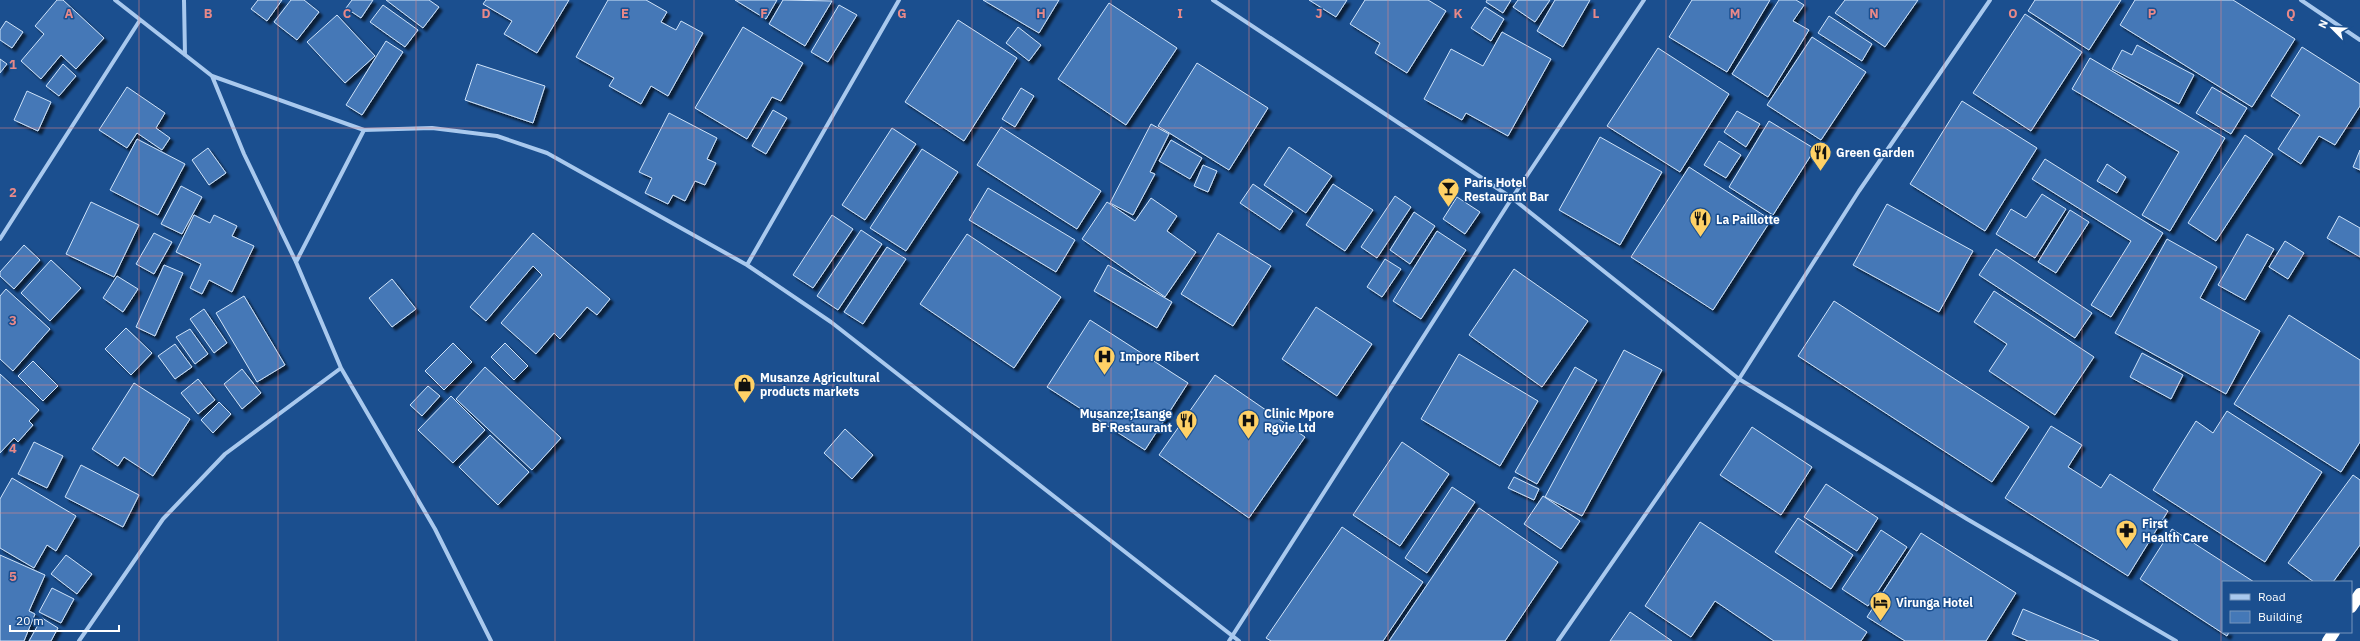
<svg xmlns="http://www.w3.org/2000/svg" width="2360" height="641" font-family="'IBM Plex Sans',sans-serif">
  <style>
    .building { fill: #4478b7; stroke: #cfe3fa; filter: url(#shadow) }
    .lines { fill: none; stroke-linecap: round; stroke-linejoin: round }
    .street { stroke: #a9c9ee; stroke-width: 4 }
    .highway { stroke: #fff; stroke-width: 12 }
    .grid { fill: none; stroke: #e88989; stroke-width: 1; stroke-opacity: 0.55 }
    .labels { text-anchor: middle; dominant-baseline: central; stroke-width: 3; stroke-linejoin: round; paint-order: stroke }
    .poi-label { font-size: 12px; font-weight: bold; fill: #fff; stroke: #1b4f8f; text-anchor: start }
    .grid-label { font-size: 13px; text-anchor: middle; font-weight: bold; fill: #e88989; stroke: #1b4f8f; stroke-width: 3; stroke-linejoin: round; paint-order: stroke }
  </style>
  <defs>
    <filter id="shadow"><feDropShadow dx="3.5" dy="3.5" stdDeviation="1" flood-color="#0009"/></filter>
  </defs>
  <rect width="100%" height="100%" fill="#1b4f8f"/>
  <!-- building -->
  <path class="building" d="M57,0H63L104,38L76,69L61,55L41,79L21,61L44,34L35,26Z
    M258,0H282L267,21L251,9Z
    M291,0H304L319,12L297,40L274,22Z
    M352,0H373L361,18L346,8Z
    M386,0H429L439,7L423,28Z
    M486,0H569L537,53L504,34L512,21L483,4Z
    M608,0H646L667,12L661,22L676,30L681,21L703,33L668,96L651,86L641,104L609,86L614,78L576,57Z
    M735,0H777L766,19Z
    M783,0L832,1L805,46L769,24Z
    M983,0H1059L1039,33Z
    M1309,0H1347L1336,17Z
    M1365,0H1428L1446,11L1407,73L1375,53L1380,43L1350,24Z
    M1487,0H1511L1503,13L1486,2Z
    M1518,0H1550L1535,22L1513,7Z
    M1555,0H1590L1563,47L1537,31Z
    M1692,0H1770L1727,72L1669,37Z
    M1779,0H1796L1804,5L1793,21L1809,30L1768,97L1732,74Z
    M1845,0H1918L1885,47L1835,13Z
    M2035,0H2121L2089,50L2028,11Z
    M2135,0H2233L2295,39L2252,107L2120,25Z
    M1109,3L1177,48L1126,125L1058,79Z
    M383,5L418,30L405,47L370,22Z
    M839,5L857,15L828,62L811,52Z
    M1485,7L1504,19L1491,41L1471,28Z
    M2025,14L2082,52L2031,131L1973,93Z
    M337,15L375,56L345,83L307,42Z
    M1829,16L1872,44L1862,61L1818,33Z
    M958,20L1017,58L964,141L905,102Z
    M6,21L23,32L12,48L0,40V30Z
    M743,27L803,63L781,101L772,97L747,139L695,108Z
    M1018,27L1041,45L1029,61L1006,43Z
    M1502,32L1551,59L1508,136L1466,113L1462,120L1424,99L1451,49L1483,66Z
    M1812,37L1866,72L1821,140L1767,105Z
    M386,41L403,52L362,115L346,105Z
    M2137,45L2194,75L2179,104L2112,69L2122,50L2132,55Z
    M2302,47L2360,84V106L2335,145L2319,136L2301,164L2278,149L2300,115L2271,96Z
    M1658,48L1729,94L1680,172L1607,126Z
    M2090,58L2225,138L2170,231L2142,215L2179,152L2072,89Z
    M0,59L7,64L0,73Z
    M1197,63L1268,108L1229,170L1158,126Z
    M63,64L76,76L59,96L46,86Z
    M477,64L545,86L533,123L465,100Z
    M127,87L165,113L156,128L170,138L162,150L137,133L127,148L99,130Z
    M2212,87L2247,108L2231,134L2196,113Z
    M1021,88L1034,96L1015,127L1002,119Z
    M27,91L51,102L38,131L14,120Z
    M1962,101L2037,148L1985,231L1910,184Z
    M773,110L787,118L766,154L752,146Z
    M1737,111L1760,124L1746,147L1724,132Z
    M669,113L717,138L707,159L716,163L705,185L695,181L685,201L673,195L668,204L645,193L652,178L639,172Z
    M1769,121L1815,149L1773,215L1729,187Z
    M1151,124L1169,134L1150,172L1155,174L1133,215L1110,203Z
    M1001,127L1101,191L1077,229L977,165Z
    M892,128L916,144L865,220L842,205Z
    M2245,135L2273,154L2216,241L2188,223Z
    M1600,137L1662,172L1620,245L1559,210Z
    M137,139L185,164L158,215L110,190Z
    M1171,140L1202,158L1190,179L1159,161Z
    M1719,141L1741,155L1726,178L1704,165Z
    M1289,147L1332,176L1306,213L1264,185Z
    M208,148L226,173L209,185L192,160Z
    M922,149L958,172L906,251L870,228Z
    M2360,150V170L2353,167Z
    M2045,159L2163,233L2111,317L2091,305L2131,241L2032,179Z
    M2107,164L2126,177L2117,193L2097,181Z
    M1203,165L1217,171L1208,192L1194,186Z
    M1689,167L1771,220L1713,310L1631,257Z
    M1253,184L1293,211L1280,230L1240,203Z
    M1333,184L1373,210L1345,251L1306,225Z
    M181,186L202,197L182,234L161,224Z
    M988,188L1075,240L1056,272L969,220Z
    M2042,194L2066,209L2035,258L1996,234L2011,209L2026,218Z
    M1395,196L1411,207L1377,258L1361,247Z
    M1457,197L1480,212L1465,234L1443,219Z
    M1151,198L1177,216L1167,231L1196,252L1165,297L1082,239L1107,202L1135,221Z
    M91,202L139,225L114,277L66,254Z
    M1887,204L1973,251L1939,312L1853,265Z
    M2070,210L2089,222L2056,273L2038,262Z
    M1414,212L1435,226L1410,264L1390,250Z
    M194,215L210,223L214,215L237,226L232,236L254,246L232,292L209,280L202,294L190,288L201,264L176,252Z
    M832,215L853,229L813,288L793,275Z
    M2339,216L2360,228V257L2327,238Z
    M861,230L882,244L838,310L817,296Z
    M1437,231L1466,250L1421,319L1393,301Z
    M154,233L172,242L154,274L136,264Z
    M533,233L610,299L597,315L587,307L560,339L554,333L536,354L501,323L542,275L533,266L486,321L470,307Z
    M1218,233L1271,266L1233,326L1181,294Z
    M967,234L1061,297L1014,368L920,304Z
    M2247,234L2274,249L2245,300L2218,285Z
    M2167,239L2217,267L2200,298L2260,331L2226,394L2115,333Z
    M2285,241L2304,253L2288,279L2269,267Z
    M24,245L40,260L14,289L0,276V272Z
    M887,247L906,259L863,324L844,312Z
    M1996,249L2092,313L2075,338L1979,275Z
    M1385,259L1401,269L1382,297L1367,287Z
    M51,260L81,288L50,321L21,293Z
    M164,265L183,273L155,336L136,327Z
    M1108,265L1172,302L1157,328L1094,291Z
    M1514,269L1588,321L1542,387L1469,335Z
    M117,276L138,289L123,312L103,298Z
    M392,279L416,309L392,327L369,298Z
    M6,289L50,329L13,371L0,359V296Z
    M1994,291L2094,357L2055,415L1989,371L2007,344L1974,322Z
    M244,296L285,365L257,382L216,313Z
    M1834,301L2029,427L1992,482L1798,356Z
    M1316,307L1372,344L1337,396L1282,359Z
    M204,309L227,343L214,353L190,319Z
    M2289,315L2360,360V442L2341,472L2234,404Z
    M1090,320L1188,383L1145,450L1047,387Z
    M126,328L152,353L131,375L105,349Z
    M190,329L208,354L195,364L176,337Z
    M453,343L472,362L444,390L425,371Z
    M505,343L528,366L514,380L491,357Z
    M175,344L192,367L175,379L158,356Z
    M1624,350L1662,370L1582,516L1545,497Z
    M2142,353L2183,375L2171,399L2130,377Z
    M1459,354L1538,401L1500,466L1421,419Z
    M33,361L58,386L43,401L18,376Z
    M485,367L561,438L532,470L456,399Z
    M1575,367L1597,380L1537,484L1515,472Z
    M242,369L261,393L242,409L224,384Z
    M0,374L39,410L29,421L33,425L18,442L14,438L0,453Z
    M1215,375L1305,437L1249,518L1159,455Z
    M198,379L215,400L198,414L181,393Z
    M134,383L190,419L153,476L124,457L118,466L92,449Z
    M428,386L440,396L422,416L410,405Z
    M451,396L485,430L453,463L418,430Z
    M219,402L231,414L213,433L201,420Z
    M2227,411L2322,472L2265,562L2153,490L2196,421L2213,433Z
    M2051,426L2082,445L2068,467L2101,488L2110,474L2168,511L2128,576L2005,498Z
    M1752,427L1812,467L1781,515L1720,475Z
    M845,429L873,455L852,479L824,453Z
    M490,435L529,472L498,505L459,467Z
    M34,442L63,456L47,488L18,474Z
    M1402,442L1449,474L1400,546L1353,515Z
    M81,465L139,495L123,527L65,497Z
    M2353,475L2360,480V545L2333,582H2314L2288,563Z
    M1514,477L1539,489L1534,500L1508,488Z
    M12,478L76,516L56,551L47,545L34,568L0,548V499Z
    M1826,484L1878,518L1857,551L1804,517Z
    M1452,487L1475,502L1427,573L1405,558Z
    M1543,496L1580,521L1561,549L1524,524Z
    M1479,508L1558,562L1505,641H1389Z
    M1798,518L1853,555L1831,589L1775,552Z
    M1700,522L1867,632L1861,641H1774L1715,601L1691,637L1645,606Z
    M1342,527L1423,582L1383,641H1271L1266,638Z
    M2172,529L2254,582H2223V632H2229L2227,636L2140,579Z
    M1881,530L1907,547L1868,606L1842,589Z
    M1921,533L2016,593L1986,641H1905L1867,617Z
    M0,555L45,575L29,611L35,614L24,641H0Z
    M66,555L92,574L77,594L51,574Z
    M52,588L74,599L61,623L39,612Z
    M2023,609L2099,641H2028L2012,634Z
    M1630,612L1672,641H1610Z
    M42,618L58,628L51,641H29Z"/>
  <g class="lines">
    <!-- street -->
    <path class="street" d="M115,0L212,76L364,130L432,128L497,136L547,153L747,265L831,322L1239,641
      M184,0L185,55
      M1213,0L1512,198L1739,379L1967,519L2176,641
      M2301,0L2360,40
      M212,76L244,154L296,262L341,368L435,529L491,641
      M0,239L140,20
      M296,262L364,130
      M747,265L899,0
      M79,641L163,519L225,454L341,368
      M1229,641L1512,198L1644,0
      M1558,641L1739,379L1859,191L1990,0"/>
    <!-- highway -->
    <path class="highway" d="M2351,607L2360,594
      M2328,641L2334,632"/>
  </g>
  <!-- grid -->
  <path class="grid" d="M139,0V641M278,0V641M416,0V641M555,0V641M694,0V641M833,0V641M972,0V641M1111,0V641M1249,0V641M1388,0V641M1527,0V641M1666,0V641M1805,0V641M1944,0V641M2082,0V641M2221,0V641M0,128H2360M0,256H2360M0,385H2360M0,513H2360"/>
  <!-- icons -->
  <defs>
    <symbol id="restaurant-pin" viewBox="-11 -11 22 30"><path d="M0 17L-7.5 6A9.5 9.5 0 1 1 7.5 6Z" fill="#ffd166" stroke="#1b4f8f"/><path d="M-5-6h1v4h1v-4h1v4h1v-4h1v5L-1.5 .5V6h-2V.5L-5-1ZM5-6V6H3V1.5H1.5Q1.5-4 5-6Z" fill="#111"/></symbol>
    <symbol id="bar-pin" viewBox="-11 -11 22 30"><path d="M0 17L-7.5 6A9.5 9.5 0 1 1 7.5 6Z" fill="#ffd166" stroke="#1b4f8f"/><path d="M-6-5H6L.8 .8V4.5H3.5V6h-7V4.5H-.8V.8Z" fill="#111"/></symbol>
    <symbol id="hospital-pin" viewBox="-11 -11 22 30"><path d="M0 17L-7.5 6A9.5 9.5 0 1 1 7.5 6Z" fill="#ffd166" stroke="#1b4f8f"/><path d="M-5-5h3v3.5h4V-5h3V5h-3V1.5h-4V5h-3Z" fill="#111"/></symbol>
    <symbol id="shop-pin" viewBox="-11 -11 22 30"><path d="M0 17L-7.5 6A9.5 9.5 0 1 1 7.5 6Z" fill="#ffd166" stroke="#1b4f8f"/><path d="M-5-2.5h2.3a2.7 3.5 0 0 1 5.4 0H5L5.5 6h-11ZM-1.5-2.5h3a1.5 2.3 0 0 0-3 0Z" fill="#111"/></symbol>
    <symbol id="pharmacy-pin" viewBox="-11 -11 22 30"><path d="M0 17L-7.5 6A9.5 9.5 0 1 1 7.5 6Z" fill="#ffd166" stroke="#1b4f8f"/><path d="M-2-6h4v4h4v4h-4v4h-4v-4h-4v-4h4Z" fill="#111"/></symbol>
    <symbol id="hotel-pin" viewBox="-11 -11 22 30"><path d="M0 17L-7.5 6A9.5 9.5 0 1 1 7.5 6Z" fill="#ffd166" stroke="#1b4f8f"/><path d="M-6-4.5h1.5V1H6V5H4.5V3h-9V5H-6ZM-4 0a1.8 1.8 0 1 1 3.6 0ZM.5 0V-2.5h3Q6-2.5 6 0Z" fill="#111"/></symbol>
  </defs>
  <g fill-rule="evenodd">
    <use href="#restaurant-pin" x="1808" y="140" width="25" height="34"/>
    <use href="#bar-pin" x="1436" y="176" width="25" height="34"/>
    <use href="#restaurant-pin" x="1688" y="206" width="25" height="34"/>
    <use href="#hospital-pin" x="1092" y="344" width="25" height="34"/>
    <use href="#shop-pin" x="732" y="372" width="25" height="34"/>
    <use href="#restaurant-pin" x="1174" y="408" width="25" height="34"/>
    <use href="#hospital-pin" x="1236" y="408" width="25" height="34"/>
    <use href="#pharmacy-pin" x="2114" y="518" width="25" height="34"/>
    <use href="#hotel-pin" x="1868" y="590" width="25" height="34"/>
  </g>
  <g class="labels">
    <!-- poi labels -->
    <g class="poi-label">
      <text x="1836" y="152">Green Garden</text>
      <text x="1464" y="182">Paris Hotel<tspan x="1464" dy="14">Restaurant Bar</tspan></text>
      <text x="1716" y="219">La Paillotte</text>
      <text x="1120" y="356">Impore Ribert</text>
      <text x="760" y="377">Musanze Agricultural<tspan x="760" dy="14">products markets</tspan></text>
      <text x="1172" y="413" text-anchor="end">Musanze;Isange<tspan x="1172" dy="14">BF Restaurant</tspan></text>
      <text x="1264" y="413">Clinic Mpore<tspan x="1264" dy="14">Rgvie Ltd</tspan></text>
      <text x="2142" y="523">First<tspan x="2142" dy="14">Health Care</tspan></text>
      <text x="1896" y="602">Virunga Hotel</text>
    </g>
  </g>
  <g class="grid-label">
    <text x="69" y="18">A</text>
    <text x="208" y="18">B</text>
    <text x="347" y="18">C</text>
    <text x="486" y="18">D</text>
    <text x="625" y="18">E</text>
    <text x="764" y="18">F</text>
    <text x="902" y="18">G</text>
    <text x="1041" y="18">H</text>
    <text x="1180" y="18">I</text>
    <text x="1319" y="18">J</text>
    <text x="1458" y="18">K</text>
    <text x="1596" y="18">L</text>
    <text x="1735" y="18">M</text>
    <text x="1874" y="18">N</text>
    <text x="2013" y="18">O</text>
    <text x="2152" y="18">P</text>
    <text x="2291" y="18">Q</text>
    <text x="13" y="69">1</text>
    <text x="13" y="197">2</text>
    <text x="13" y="325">3</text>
    <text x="13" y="453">4</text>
    <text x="13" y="581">5</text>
  </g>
  <!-- legend -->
  <rect x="2222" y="581" width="130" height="52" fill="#1b4f8f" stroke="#7695bc"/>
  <rect x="2230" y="594" width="20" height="6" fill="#a9c9ee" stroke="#7695bc"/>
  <text x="2258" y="601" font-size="12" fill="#ffffff">Road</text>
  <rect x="2230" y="611" width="20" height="12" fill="#4478b7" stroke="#7695bc"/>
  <text x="2258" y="621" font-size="12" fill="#ffffff">Building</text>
  <!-- north arrow -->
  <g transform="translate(2332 28) rotate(294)" stroke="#1b4f8f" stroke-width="3" paint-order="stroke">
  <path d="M0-3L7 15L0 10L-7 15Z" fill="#ffffff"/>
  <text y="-6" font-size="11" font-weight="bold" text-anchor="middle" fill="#ffffff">N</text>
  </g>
  <!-- scale -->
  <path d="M10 625v6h109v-6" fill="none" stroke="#ffffff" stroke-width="2"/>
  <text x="16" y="625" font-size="12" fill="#ffffff" stroke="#1b4f8f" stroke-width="3" paint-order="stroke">20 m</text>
</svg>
